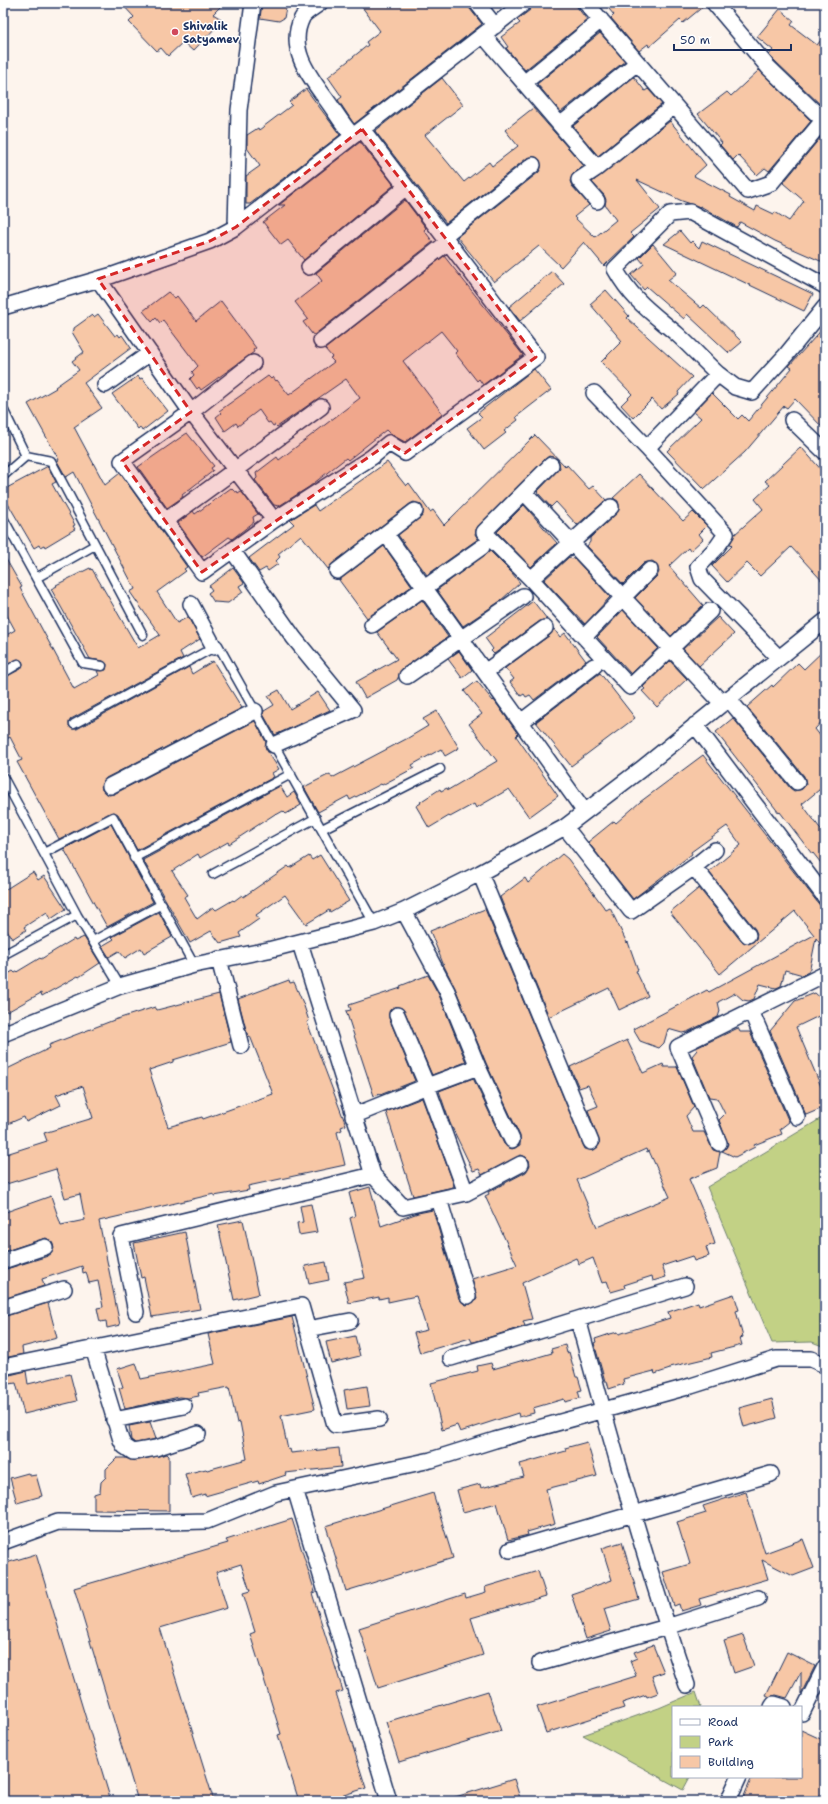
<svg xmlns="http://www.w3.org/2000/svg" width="828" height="1804" font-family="'Shantell Sans',sans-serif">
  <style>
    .green { fill: #c2d185; stroke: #6e8072 }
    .building { fill: #f7c7a6; stroke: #1b2f5e; fill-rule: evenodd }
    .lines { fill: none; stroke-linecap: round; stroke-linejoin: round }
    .service-casing { stroke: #1b2f5e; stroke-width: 11 }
    .minor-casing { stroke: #1b2f5e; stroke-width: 18 }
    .service { stroke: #fff; stroke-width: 8 }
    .minor { stroke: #fff; stroke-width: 15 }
    .marked { fill: #d62828; fill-opacity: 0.2; stroke: #d62828; stroke-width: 3; stroke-dasharray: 8 5; stroke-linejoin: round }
    .poi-dot { fill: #d1495b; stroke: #fff; stroke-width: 1.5 }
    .labels { text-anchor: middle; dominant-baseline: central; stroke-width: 3; stroke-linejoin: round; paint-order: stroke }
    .poi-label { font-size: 11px; font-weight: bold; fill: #1b2f5e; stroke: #fff; text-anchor: start }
  </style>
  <rect width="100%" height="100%" fill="#fdf4ed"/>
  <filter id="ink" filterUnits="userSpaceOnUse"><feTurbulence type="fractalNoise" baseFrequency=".025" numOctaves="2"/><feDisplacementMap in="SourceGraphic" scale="8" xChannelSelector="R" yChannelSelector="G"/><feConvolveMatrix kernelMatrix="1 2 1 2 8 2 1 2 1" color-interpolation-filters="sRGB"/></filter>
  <g filter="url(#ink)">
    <!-- green -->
    <path class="green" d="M825,1116V1347L812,1342L772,1343L707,1187Z
      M696,1692L701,1707H673V1777H690L683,1790L583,1735L659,1708Z"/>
    <!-- building -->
    <path class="building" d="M121,3H224L213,14L223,20L193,51L183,42L168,56L161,48L157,51L129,22L134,17Z
      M262,3H287L284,18L279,21L260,18Z
      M359,3H468L470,9L482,24L354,124L338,100L342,97L328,77L368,45L366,42L380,31Z
      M533,3H574L587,20L525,70L506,48L508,47L501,37L520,23L517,20L530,10Z
      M604,3H705V5L683,23L680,20L649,47L648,44L639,51L611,18L614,15Z
      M780,9L794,21L791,25L817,45L825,35V109L775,61L769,55L773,50L757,37Z
      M600,33L625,61L561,112L537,84Z
      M759,70L811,121L769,171L765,168L757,175L738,155L733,160L720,145L722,143L698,114L727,92L731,96Z
      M634,77L645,91L648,89L662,104L598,156L573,126Z
      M442,78L463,105L425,135L464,182L489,162L492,166L518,146L505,130L533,108L584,166L574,173L570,181L572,186L589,205L574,217L595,237L616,220L605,205L606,200L604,195L592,182L670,121L706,165L694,176L731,195L730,197L755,211L757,206L774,214L775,212L789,221L804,201L783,183L825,132V263L775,241L740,222L737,227L700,206V207L682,201L637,180L660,209L630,233L634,237L604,266L584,242L561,267L539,246L494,282L457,237L539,172L541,168L540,160L536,157L527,158L446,223L375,131Z
      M306,89L340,135L250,204H246V176L260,166L247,148V135L258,128L259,130L292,105L289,102Z
      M360,142L394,185L304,260L288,240L281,245L263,222L285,205H279Z
      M405,200L426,228L424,230L433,242L314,335L312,334L303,322L308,319L295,302L322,281L316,273Z
      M680,231L690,243L692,241L699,248L702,241L813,294L804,311L664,244Z
      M653,244L677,273L668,280L701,308L704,305L742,342L729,353L687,314L684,319L647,287L644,290L631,275L644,264L639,258Z
      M444,256L523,355L483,385L479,379L477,381L455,353L457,351L441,331L403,361L443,414L405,442L390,434L386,430L348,460L346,458L309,487L279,506L274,505L255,480L257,478L256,473L277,457L279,460L360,398L346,379L277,427L275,425L273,426L270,422L268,423L259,410L238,426L236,423L225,431L216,417L221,413L219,411L268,376L271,379L273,377L276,381L277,380L289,395L334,362L330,358L332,357L325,349Z
      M552,271L564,284L520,321L509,307Z
      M606,290L629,316L627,318L692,377L678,392L679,394L661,409L652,399L633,418L621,405L632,394L601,362L622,341L590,304Z
      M168,292L175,298L177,296L196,321L221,301L256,348L253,350L254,352L201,390L199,387L197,389L190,379L194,375L192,372L198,366L163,320L160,323L156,318L152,322L143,311Z
      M98,314L115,336L118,334L120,337L122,335L131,348L84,383L102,408L74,427L105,485L120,473L187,567L184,569L186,571L157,592L177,623L188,617L200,639L180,652L183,658L71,719L69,722V726L72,729H77L189,667L192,674L213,661L242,708L106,778L101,785L102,790L109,795L114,794L255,721L266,742L265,746L266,749L279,769L272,773L274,777L137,850L118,814L114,812L59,839L17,762L22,760L10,737L3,741V678L21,669L23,664L22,661L18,659L3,667V637L15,630L3,608V554L22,587L20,588L74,689L99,675L97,671L106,670L107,664L103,661L90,659L51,589L57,586L56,585L90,568L91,570L92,569L138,648L160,635L130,592L135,589L74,472L66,477L57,461L59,460L28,404L56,388L55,387L79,370L72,361L84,352L72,332L74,330V328L92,315L94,317Z
      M825,326V430L795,399L787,408L784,406L745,452L704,489L667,451L701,418L694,412L712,393L738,419L742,415L748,421L792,368L789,366Z
      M534,369L551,390L516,417L518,420L504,431L506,433L484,450L467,428L482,417L478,413Z
      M138,376L140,379L142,378L168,411L142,431L140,427L138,429L112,394Z
      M187,433L214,466L211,468L213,471L182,495L183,497L167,508L138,467Z
      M535,435L566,467L567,465L589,489L593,486L606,500L577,525L556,502L551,507L537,492L560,468L558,459L549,456L545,459L478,526L475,534L478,539L427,575L398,535L423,515L422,506L414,502L410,504L332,564L328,569L301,535L278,554L280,557L276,561L278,564L268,571L266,568L259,572L249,558L294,524L290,520L314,505L318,511L387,462L406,486L409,483L430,512L433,510L444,525Z
      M801,447L825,474V584L791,547L760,576L747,563L727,582L712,566L732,546L730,544L735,534L763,509L755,499L770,485L765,481Z
      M48,466L56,482L52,484L75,525L73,526L75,529L45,547L44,545L40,547L39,545L34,548L7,502L3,504V490Z
      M639,474L683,521L693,512L707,526L699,534L703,539L690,551L688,548L669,566L703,605L671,636L635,598L657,576L659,572L657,564L652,561L644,563L623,584L587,546L590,542V538L619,510L618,501L613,498Z
      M231,488L235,492L237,491L238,493L241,491L258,514L253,517L254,522L232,539L229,537L202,557L178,523L193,511L195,514Z
      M524,505L557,543L531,567L497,532Z
      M384,546L412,586L367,618L339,580Z
      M490,551L512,573L520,583L499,602L463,626L437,590Z
      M569,557L572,559L574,558L610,597L585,624L544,580Z
      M233,568L244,583L239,586L243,592L228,603L214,602L208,593L212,590L209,586Z
      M422,600L448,637L402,669L397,680L365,698L356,682L397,659L377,632Z
      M533,601L547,619L540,621L494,654L491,651L493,649L485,638Z
      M623,610L658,648L631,674L597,637Z
      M718,617L734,634L699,666L683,649Z
      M554,629L560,637L565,633L586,661L534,700L530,695L526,697L524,694L521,696L510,682L514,679L505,668L550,635Z
      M825,649V718L815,729L825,742V785L802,804L825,835V868L813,853L812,854L780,812L779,813L716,732L733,718L790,788L794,791L802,789L806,785L804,776L747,707L772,685L773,687L798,663L804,669Z
      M459,651L472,670L462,678L448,659Z
      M670,661L687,679L657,707L642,691L645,689L643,687Z
      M600,673L635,718L571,766L536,722Z
      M477,681L493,701L494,700L518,734L516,736L558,796L529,817L509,789L476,808L474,804L450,817L449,816L429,828L416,806L421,803L420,802L440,789L441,791L447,788L448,790L497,761L469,724L482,714L464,691Z
      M279,690L290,709L318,692L330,710L275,735L263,714L264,711L274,705L268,696Z
      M437,711L459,748L445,756L441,749L412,765L414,768L382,785L381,784L350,800L348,796L318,812L304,787L330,774L332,778L408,738L428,726L423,719Z
      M703,755L825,912V951L816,938L810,968L808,972L803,975L785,970L781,986L776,988L760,984L754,999L749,1001L743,1000L735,993L718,1002L720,1011L718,1017L687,1032L682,1033L668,1029L664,1043L659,1048L640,1041L633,1029L707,990L709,992L814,935L795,911L720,974L670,912L699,888L741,941L749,944L756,939L757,934L755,929L709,872L741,845L727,826L691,852L692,854L633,899L588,842L614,821L616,823L640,802Z
      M280,786L287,797L294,792L301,805L286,814L283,811L276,815L275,814L229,844L228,842L200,858L198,854L172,871L188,895L184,897L197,919L213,907L216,910L233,900L234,901L242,895L243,897L288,866L290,868L309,856L312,860L320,855L349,901L330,912L329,910L306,924L285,895L256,915L259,919L239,933L241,937L220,943L211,931L190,943L143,860Z
      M111,824L153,902L107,927L64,849Z
      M562,854L568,859L606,910L610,908L627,943L628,942L638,970L636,971L648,996L619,1010L609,988L549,1017L500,897L525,878L528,883Z
      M33,872L38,880L44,876L66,909L51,919L47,912L24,927L26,930L12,939L3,924V891Z
      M485,909L585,1149L594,1150L600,1144L588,1110L598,1106L588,1085L579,1088L570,1067L627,1040L643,1073L663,1064L664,1067H677L694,1107L686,1116L693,1132H704L713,1150L720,1152L717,1168L689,1179L710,1228L715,1244L706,1247L709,1256L694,1261L692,1256L662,1266L666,1277L653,1281L652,1276L624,1285L625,1288L611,1292L607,1281L602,1283L593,1258L579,1264L576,1258L522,1283L532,1319L523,1321L525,1326L474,1342H472L470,1338L420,1353L414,1333L427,1330L416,1296L388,1302V1297L379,1299V1297L349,1303L344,1282L365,1278L350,1218L355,1216L349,1193L370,1187L381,1226L418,1213L433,1210L459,1299L466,1305L471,1304L477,1298L472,1279L517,1265L485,1196L489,1194L488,1192L526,1172L530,1165L529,1160L526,1157L521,1155L482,1175L479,1169L473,1171L450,1123L439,1091L473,1078L504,1144L512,1149L520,1145V1136L486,1063L455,988L444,966L430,931ZM646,1149L647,1152L649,1151L670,1197L597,1227L577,1180Z
      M159,912L172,937L144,953L141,948L125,958L119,951L109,957L102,946L114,939L112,937Z
      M84,937L100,963L79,977L78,976L42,996L41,993L32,998L7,1012L3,1004V977L13,971L15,973L40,958L41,959L74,939L75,941Z
      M428,975L439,995L466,1062L432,1075L405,1012L402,1008L394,1007L390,1010L389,1018L415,1081L380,1095V1094L374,1096L346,1011L351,1010L349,1005L401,988L400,986Z
      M289,980L290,983L294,982L303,1003L309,1021L307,1022L346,1125L341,1127L342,1130L337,1132L345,1165L248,1186L249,1190L214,1196V1194L99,1221L120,1325L107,1328L106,1321L100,1322L97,1308L103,1307L98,1281L89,1283L86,1272L83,1273L82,1266L42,1279L44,1286L6,1298L3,1289V1270L48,1256L52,1253L54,1248L51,1241L46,1238L3,1252V1213L51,1196L61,1225L85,1220L80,1194L65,1198L56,1169L3,1185V1155L47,1141L44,1133L93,1118L83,1086L56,1095L61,1105L26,1122L24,1117L3,1126V1071L50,1048L49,1045L114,1020L155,1007L157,1010L219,994L231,1042L173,1060V1062L149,1070L168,1127L202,1117L203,1119L273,1094L250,1036L248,1037L238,999Z
      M815,993L825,1002V1013L796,1027L825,1096V1107L806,1115L770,1031L795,1001Z
      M738,1028L740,1032H750L789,1122L780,1129L782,1134L754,1145L755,1147L735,1157L722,1151L726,1148L728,1144L719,1120L725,1114L717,1098L709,1097L692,1056L697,1050L696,1048Z
      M422,1098L454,1185L453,1187L413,1196L386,1112Z
      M311,1204L317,1232L299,1235L297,1223L303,1222L300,1206Z
      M243,1220L259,1294L234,1300L218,1225Z
      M185,1232L200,1309L152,1317L144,1277L141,1278L134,1243Z
      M326,1262L329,1280L309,1284L305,1266Z
      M734,1294L739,1310L736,1311L743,1337L740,1338L742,1345L711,1353L712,1357L670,1367V1369L655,1374L654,1371L623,1379L624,1384L609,1389L607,1381H605L594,1343L596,1342L595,1339L610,1334L618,1332L619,1334L670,1318L668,1312L698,1302L699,1306Z
      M48,1303L57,1338L22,1347L23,1354L4,1358L3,1317Z
      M292,1317L315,1409L281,1416L288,1450L290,1449L291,1453L339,1448L341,1467L285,1473L286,1475L259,1484L258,1481L205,1496V1494L192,1498L185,1474L206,1469L207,1470L247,1459L240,1422L237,1423L229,1387L198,1393L199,1396L188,1398L179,1397L125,1409L119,1388L123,1387L117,1369L136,1363L141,1379L215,1364L208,1334Z
      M355,1336L360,1356L331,1363L326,1342Z
      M565,1345L567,1353L569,1352L576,1377H578L582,1390L578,1391L580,1398L565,1402L564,1399L533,1408L534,1413L519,1417L518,1413L460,1432L457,1425L442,1430L431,1383L478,1371L477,1366L491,1363L493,1369L527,1359L528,1360L552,1353L551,1349Z
      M26,1371L28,1384L70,1374L77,1401L24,1414L16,1383L8,1384L6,1376Z
      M367,1386L370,1406L347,1409L344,1390Z
      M772,1399L777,1418L744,1427L739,1408Z
      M150,1422L156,1439L135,1443L131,1440L129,1426Z
      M587,1442L597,1476L546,1489L555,1524L527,1532L528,1535L508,1540L497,1503L463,1512L457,1490L480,1484L481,1488L524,1477L520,1464L566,1451L565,1448Z
      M167,1454L169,1456V1511L94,1510V1494L100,1492L101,1482L106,1477V1469L117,1458H125L135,1461Z
      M28,1473L30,1476L36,1475L42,1496L17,1503L10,1478Z
      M746,1492L765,1553L803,1539L814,1568L793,1576L762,1560L768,1579L699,1599L701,1605L681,1611L679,1604L674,1606L663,1572L690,1564L677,1522L706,1513L703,1506Z
      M433,1493L453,1558L346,1591L326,1526Z
      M292,1519L315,1592L312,1593L343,1691L336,1693L366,1788L325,1801H299L278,1735L281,1734L250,1634L255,1632L243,1593L250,1591L241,1564L216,1572L227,1608L160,1628L214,1801H138L74,1588L228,1543L226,1540Z
      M622,1542L639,1599L604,1609L611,1631L586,1639L571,1594L612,1580L602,1548Z
      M36,1554L111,1801H3V1564Z
      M538,1571L546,1596L471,1618L483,1655L378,1688L359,1628L465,1594L466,1598L486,1592L485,1587Z
      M743,1635L754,1666L734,1673L724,1641Z
      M653,1645L664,1672L652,1676L658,1693L647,1697L646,1695L622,1703L624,1708L546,1733L537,1707L636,1676L630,1661L637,1658L634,1652Z
      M787,1652L815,1666L801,1694V1672L787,1698L776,1695L770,1697L766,1695Z
      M488,1691L501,1731L399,1762L386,1722Z
      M801,1730L825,1741V1801H742L752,1777H801Z
      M514,1779L521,1801H453L452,1798Z"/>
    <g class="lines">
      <defs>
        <path id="service" d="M3,409L26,456L51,461L143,635
          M3,476L26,456
          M3,518L83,663L102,666
          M36,578L95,545
          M3,673L18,664
          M74,724L218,645L374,923
          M3,777L77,915L120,986
          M322,829L440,769
          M44,853L113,817L194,965
          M134,858L291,774
          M213,874L316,818
          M93,941L162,904
          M3,955L77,915"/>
        <path id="minor" d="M320,3C315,7 304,13 302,18C287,48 309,76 326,99C335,111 342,124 353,136
          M477,3L495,26
          M586,3L748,191L771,183L825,118
          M714,3L768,67L823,120
          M483,35L597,168L579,180L597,201
          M524,83L601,20
          M560,125L637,63
          M597,168L674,106
          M236,227L524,3
          M444,236L533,165
          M309,267L406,187
          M98,279L191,412L274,520
          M3,307L113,275L210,241L236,227L239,110L253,3
          M321,341L448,242
          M253,363L191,412L122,461L202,572L274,520L372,457L389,443L405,453L536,357L362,129
          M718,374C704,361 692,348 678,335C651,312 633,301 615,269L670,214L690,212L825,286
          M105,385L150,353
          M594,393L647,448
          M792,420L825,452
          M551,465L484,532L531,579L630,687L710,611
          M524,492L722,703
          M165,521L321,407
          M386,534L585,812
          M232,550L294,638L353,710L274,745
          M337,571L415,511
          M531,579L611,507
          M191,604L214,647
          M372,625L482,547
          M584,637L650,570
          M779,658L702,579L698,567L717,547L726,534L647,448L718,374L735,387L752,392L786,355L825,307
          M485,672L545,628
          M407,676L523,596
          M728,698L797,782
          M521,722L594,666
          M695,725L825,897
          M110,786L255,711
          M565,827L631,911L694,867L715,850
          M694,867L748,935
          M480,873L591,1142
          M300,943L373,1175L403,1207L466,1193L521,1164
          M219,959L241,1046
          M751,1011L797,1117
          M397,1015L427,1086L478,1067L447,991L404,911
          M3,1034L120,986L194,965L268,950L374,923L404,911L480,873L565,827L640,770L825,621
          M478,1067L512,1140
          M353,1116L427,1086L466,1193
          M719,1143L678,1047L825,974
          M439,1199L468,1296
          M3,1261L45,1247
          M3,1308L64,1289
          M136,1312L121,1236L373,1175
          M578,1319L685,1286
          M307,1329L350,1321
          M93,1348L121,1440L124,1446L133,1452L156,1448L198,1434
          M451,1358L578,1319C611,1441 646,1565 687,1685
          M3,1367L301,1306L335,1425L379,1419
          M114,1420L184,1406
          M295,1489L389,1801
          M3,1542L58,1522L126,1523L207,1521L276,1493L431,1460L495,1440L691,1386L776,1359H811L825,1365
          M510,1550L771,1474
          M540,1663L667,1627L758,1598
          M772,1707L774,1704L784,1707
          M801,1712L802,1713L825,1667
          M728,1801L739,1777"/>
      </defs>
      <!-- service casing -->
      <use href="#service" class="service-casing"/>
      <!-- minor casing -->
      <use href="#minor" class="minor-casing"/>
      <!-- service -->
      <use href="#service" class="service"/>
      <!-- minor -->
      <use href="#minor" class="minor"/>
    </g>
  </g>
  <!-- marked area -->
  <path class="marked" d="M362,129L536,357L405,453L389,443L202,572L122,461L191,412L98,279L210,241L236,227Z"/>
  <!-- markers -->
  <circle class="poi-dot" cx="175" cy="32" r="4"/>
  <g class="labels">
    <!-- poi labels -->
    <g class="poi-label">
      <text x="183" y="26">Shivalik<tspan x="183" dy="13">Satyamev</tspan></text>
    </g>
  </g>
  <!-- margin -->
  <rect width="828" height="1804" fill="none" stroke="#fff" stroke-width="16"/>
  <rect x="8" y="8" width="812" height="1788" fill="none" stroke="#1b2f5e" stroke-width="1.5" filter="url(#ink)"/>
  <!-- legend -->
  <rect x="672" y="1706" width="130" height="72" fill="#ffffff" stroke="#a4acbf"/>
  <rect x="680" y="1719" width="20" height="6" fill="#ffffff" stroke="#a4acbf"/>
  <text x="708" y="1726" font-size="12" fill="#1b2f5e">Road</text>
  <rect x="680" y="1736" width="20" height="12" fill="#c2d185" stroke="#a4acbf"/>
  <text x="708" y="1746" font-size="12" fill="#1b2f5e">Park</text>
  <rect x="680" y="1756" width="20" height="12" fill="#f7c7a6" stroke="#a4acbf"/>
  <text x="708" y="1766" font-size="12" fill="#1b2f5e">Building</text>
  <!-- scale -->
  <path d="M674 44v6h117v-6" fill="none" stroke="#1b2f5e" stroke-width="2"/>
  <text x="680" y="44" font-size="12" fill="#1b2f5e" stroke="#ffffff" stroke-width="3" paint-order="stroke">50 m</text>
</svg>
